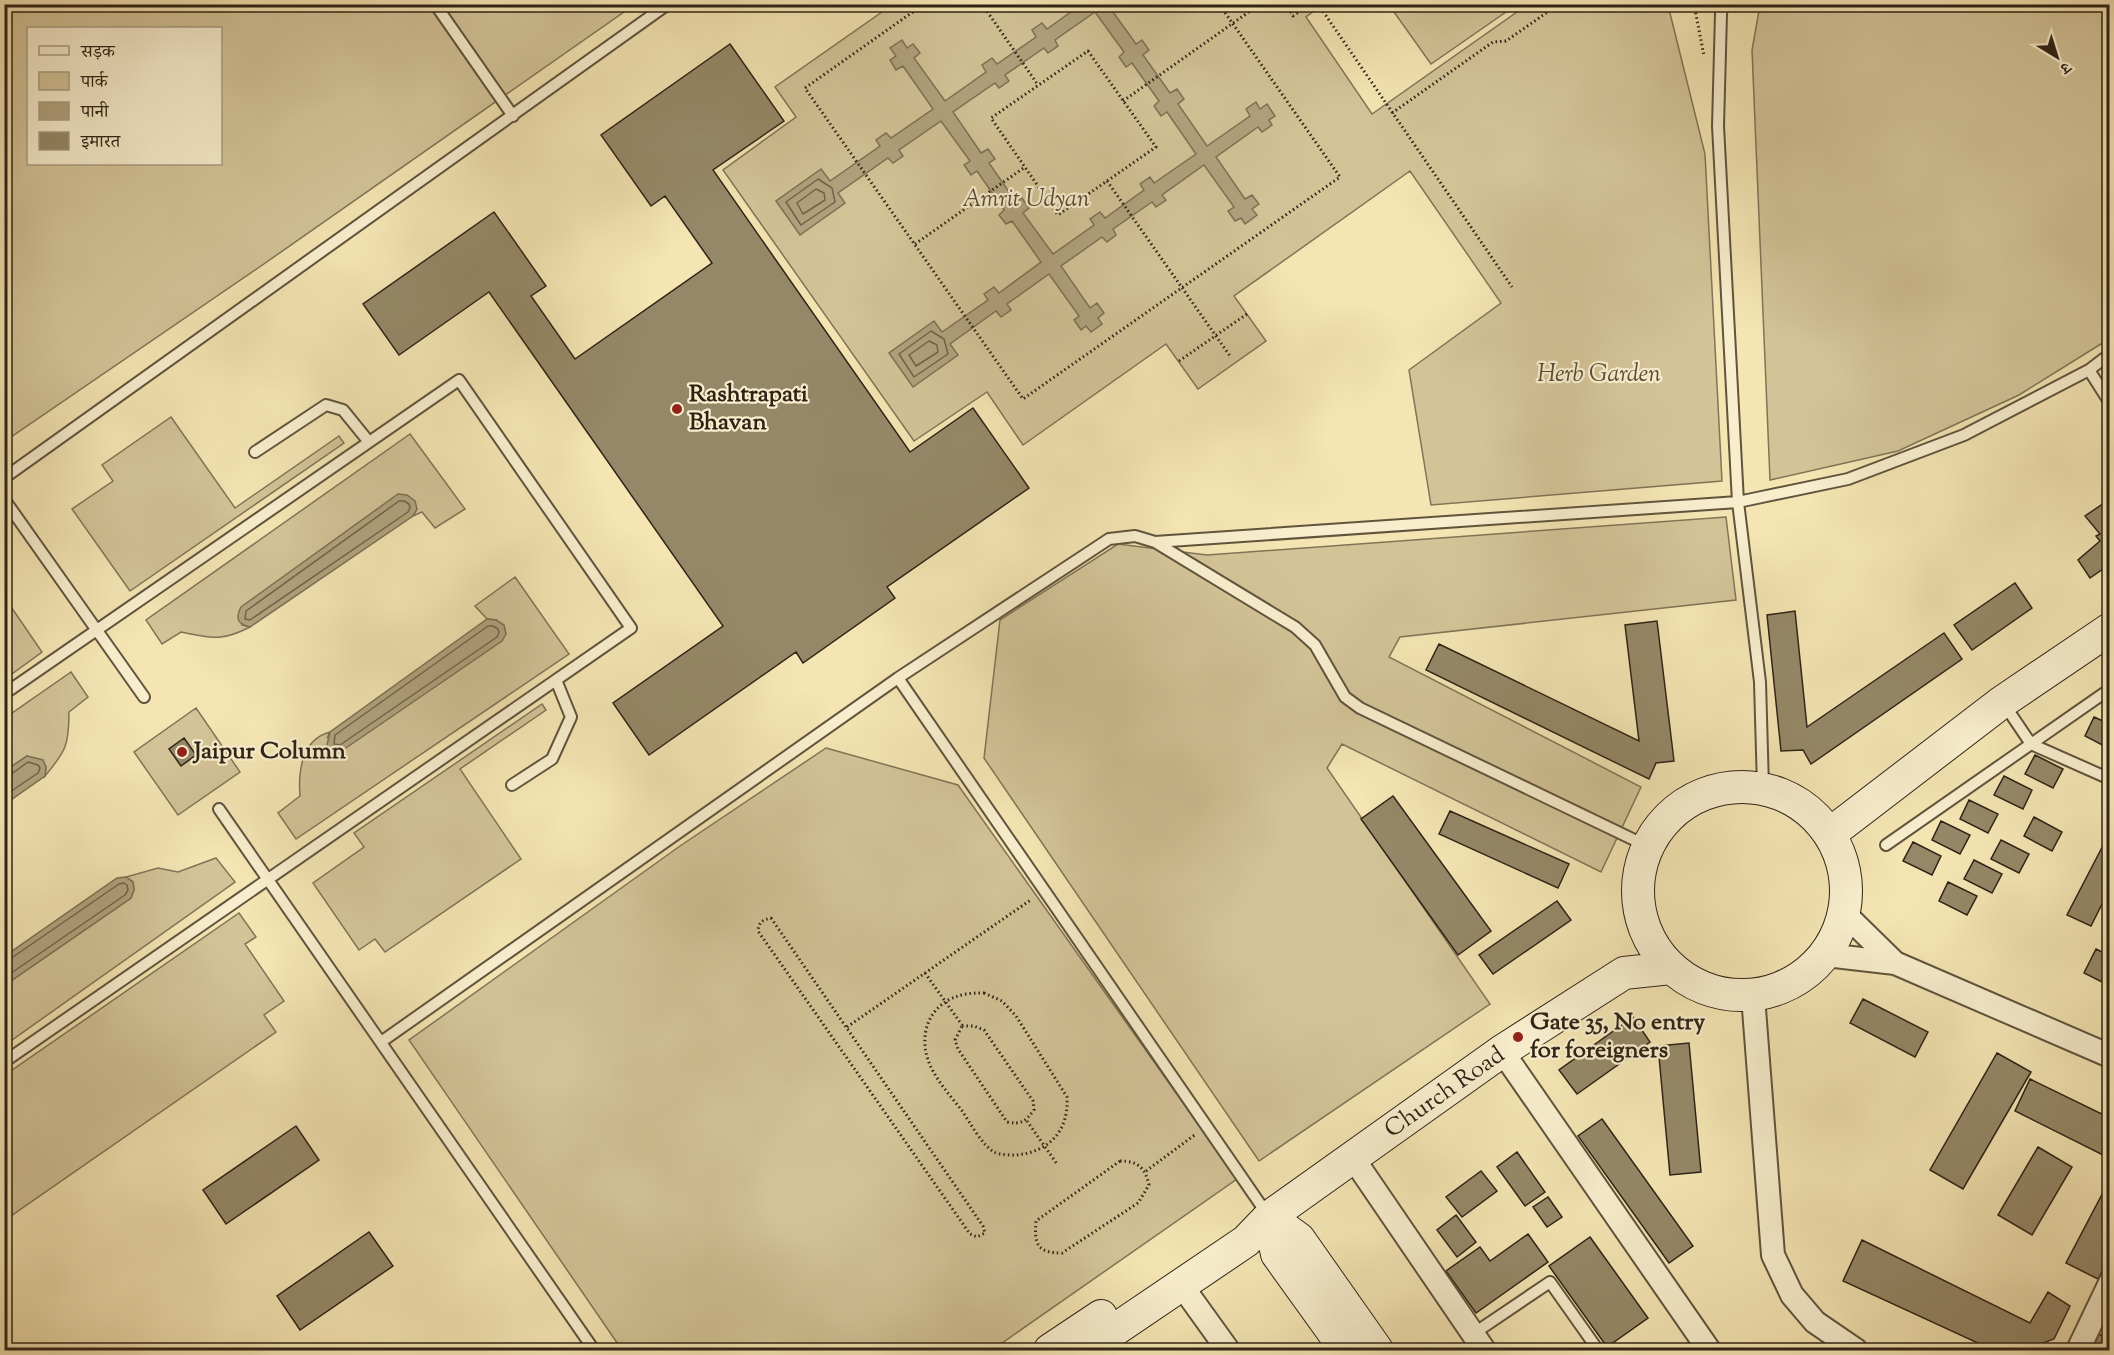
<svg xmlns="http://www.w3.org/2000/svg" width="2114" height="1355" font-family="'Sorts Mill Goudy','Noto Serif Devanagari',serif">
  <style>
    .green { fill: #d3c498; stroke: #817457; stroke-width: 1.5; fill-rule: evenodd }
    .water { fill: #b1a37e; stroke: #7d7054; stroke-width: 1.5; fill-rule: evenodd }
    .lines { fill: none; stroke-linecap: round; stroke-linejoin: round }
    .shore { stroke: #70634a; stroke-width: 1.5 }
    .building { fill: #958868; stroke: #2f2316; stroke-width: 1.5 }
    .lane-casing { stroke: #60543d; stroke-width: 14 }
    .street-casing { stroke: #60543d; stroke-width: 26 }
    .secondary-casing { stroke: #2f2316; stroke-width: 34 }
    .path { stroke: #2f2316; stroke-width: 3; stroke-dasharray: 1.5 3; stroke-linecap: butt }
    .lane { stroke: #f8eece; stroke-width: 10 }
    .street { stroke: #f8eece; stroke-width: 22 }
    .secondary { stroke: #f8eece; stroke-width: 32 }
    .poi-dot { fill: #8f2418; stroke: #f8eece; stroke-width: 2 }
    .labels { text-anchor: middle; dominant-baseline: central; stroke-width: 4.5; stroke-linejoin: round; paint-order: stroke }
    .park-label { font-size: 24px; font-style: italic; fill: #584b36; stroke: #f8eece }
    .poi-label { font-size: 24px; font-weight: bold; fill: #2f2316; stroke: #f8eece; text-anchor: start }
    .street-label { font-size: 24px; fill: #2f2316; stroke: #f8eece }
  </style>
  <rect width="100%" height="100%" fill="#f4e5b3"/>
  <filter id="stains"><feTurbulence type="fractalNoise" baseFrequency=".00333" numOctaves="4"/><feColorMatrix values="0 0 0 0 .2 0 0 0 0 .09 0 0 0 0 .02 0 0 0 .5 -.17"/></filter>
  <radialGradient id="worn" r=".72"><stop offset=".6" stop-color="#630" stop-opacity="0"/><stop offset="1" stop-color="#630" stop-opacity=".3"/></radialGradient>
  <!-- green -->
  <path class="green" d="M5,5H634L261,266L5,441ZM28,28H220V164H28Z
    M892,5H1322L1306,17L1372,114L1527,5H1668L1705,154L1722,481L1431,505L1409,370L1501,303L1410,171L1234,296L1266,341L1198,389L1166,344L1023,445L987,392L914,441L723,170L796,117L775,87Z
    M1389,5H1516L1431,64Z
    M1760,5H2109V339L2019,395L1898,451L1770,480L1752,50Z
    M171,417L235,508L339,436L344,443L130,591L72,509L113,481L102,465Z
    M410,434L465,509L435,528L422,512L413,516L417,509L242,625L250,627C221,642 212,638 181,632L162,644L146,620Z
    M1726,517L1736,600L1400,637L1389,657L1641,787L1601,872L1342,744L1327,768L1490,1004L1259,1161L984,758L1000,620L1118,544L1207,555Z
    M515,577L569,654L296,839L278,813L300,796C298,771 302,739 330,732L327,738L496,620L487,619L475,606Z
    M5,598L42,652L5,679H4Z
    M71,672L88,697L69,712C69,745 66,751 45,776L46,767L27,756L5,771V718Z
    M542,704L546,710L460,769L521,859L385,952L375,939L359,950L313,883L364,847L354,833Z
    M196,708L240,772L178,815L134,752Z
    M826,748L958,785L1237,1179L992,1350H622L409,1040L680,846Z
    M216,858L235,882L5,1045V985L131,898L134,890L133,882L126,877L158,868L178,872Z
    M239,913L256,937L245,944L284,1001L264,1015L276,1032L5,1220V1075Z"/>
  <!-- water -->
  <path class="water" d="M1082,4L1108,5L1136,44L1142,40L1149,50L1143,55L1170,93L1177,89L1184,99L1178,104L1207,146L1250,116L1246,109L1256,102L1260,109L1267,104L1275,116L1269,120L1272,125L1262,132L1258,127L1216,157L1245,199L1252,195L1259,204L1252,209L1257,215L1245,224L1241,218L1235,221L1228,211L1234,207L1204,165L1162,195L1166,200L1156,207L1152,202L1113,229L1116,235L1107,242L1102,237L1061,266L1090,308L1097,303L1104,313L1098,318L1102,324L1091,332L1086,326L1081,330L1074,320L1079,316L1049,274L1007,304L1011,310L1001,317L996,311L950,344L958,355L913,387L889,353L934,321L942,332L988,300L984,294L994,287L999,293L1041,262L1012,221L1006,224L999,215L1004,210L977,171L971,175L964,165L970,161L941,121L899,150L903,156L893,163L888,158L838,193L845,203L800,235L776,201L821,169L830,181L880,146L876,140L886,133L891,138L933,109L903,66L896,70L890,60L896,56L890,48L902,40L907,48L913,44L920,53L914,58L945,101L986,72L982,65L992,58L997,64L1036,37L1032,30L1042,23L1047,29ZM1095,12L1124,52L1119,57L1126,67L1132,63L1159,101L1154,106L1161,116L1167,112L1196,154L1154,183L1150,177L1140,184L1144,190L1105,218L1100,212L1090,219L1094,225L1053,254L1023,213L1029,208L1022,198L1016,202L989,163L995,159L988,149L981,153L953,112L995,83L999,88L1009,81L1005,75L1044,48L1048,53L1058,46L1055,40Z
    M398,494L407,495L415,501L417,509L413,516L250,627C238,624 235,619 241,607Z
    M487,619L496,620L504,625L506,634L502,641L340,752L331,750L327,745L330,732Z
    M27,756L43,760L46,767L45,776L5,804V771Z
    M126,877L133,882L134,890L131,898L5,985V956L117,878Z"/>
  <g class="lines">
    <!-- shore -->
    <path class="shore" d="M818,179L832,188L835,202L801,225L786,202Z
      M816,189L824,193L825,200L803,214L797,203Z
      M931,331L944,339L948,354L914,377L899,354Z
      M929,341L937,345L938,352L916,366L909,355Z
      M399,501H404L409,504L410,508L408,512L250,620L245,619L246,611Z
      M488,626H493L498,629L499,633L497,637L340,745L334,744L335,735Z
      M4,776L10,775L28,762L38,765L40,768L38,773L4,796
      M4,960L10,959L119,884L124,883L127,885L128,890L125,895L4,978"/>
  </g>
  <!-- building -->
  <path class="building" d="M730,44L784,121L713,170L910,452L973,408L1029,488L887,587L895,598L803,663L796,652L649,755L613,703L723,626L489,292L399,355L363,304L494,212L546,286L531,296L575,359L712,263L665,196L651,206L601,135Z
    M2110,499V564L2090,578L2078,560L2100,541L2096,536L2100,534L2085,516Z
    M2015,583L2032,608L1972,650L1954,625Z
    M1795,611L1807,727L1944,633L1962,659L1811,764L1803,750L1781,751L1767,615Z
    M1657,621L1674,761L1656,763L1649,779L1426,670L1439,644L1639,741L1625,625Z
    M2094,717L2110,724V749L2085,736Z
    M184,738L196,755L181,766L169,749Z
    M2035,755L2063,769L2053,788L2025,774Z
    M2004,776L2032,790L2023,809L1994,795Z
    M1393,796L1491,931L1458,955L1361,819Z
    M1969,800L1998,814L1988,833L1960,819Z
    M1450,811L1569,864L1558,888L1439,834Z
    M2034,817L2062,832L2052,851L2024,836Z
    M1941,821L1970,835L1960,854L1932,840Z
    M2110,832V888L2091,926L2067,915Z
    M2001,840L2029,854L2019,873L1991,859Z
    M1913,842L1941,856L1932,875L1903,861Z
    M1974,860L2002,874L1992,893L1964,879Z
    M1948,882L1977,896L1967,915L1939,901Z
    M1557,901L1571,920L1493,974L1479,955Z
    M2096,949L2110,956V986L2084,973Z
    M1863,999L1928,1032L1915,1057L1850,1023Z
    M1633,1017L1650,1042L1577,1094L1559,1070Z
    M1689,1043L1701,1172L1670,1175L1658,1046Z
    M1997,1053L2031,1072L1963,1189L1930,1170Z
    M2030,1079L2110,1118V1142L2103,1155L2015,1111Z
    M1602,1119L1693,1246L1669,1263L1578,1136Z
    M296,1126L319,1160L226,1224L203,1190Z
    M2038,1147L2072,1167L2032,1235L1998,1215Z
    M1517,1152L1545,1192L1525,1206L1497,1167Z
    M1481,1171L1497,1191L1462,1217L1446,1197Z
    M2108,1183L2110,1257L2098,1279L2066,1263Z
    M1548,1197L1562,1217L1547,1227L1533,1207Z
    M1456,1215L1476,1242L1457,1257L1437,1230Z
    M369,1232L393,1266L300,1330L277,1296Z
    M1528,1234L1548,1262L1476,1313L1446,1271L1480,1247L1490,1261Z
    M1590,1237L1648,1318L1607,1347L1549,1266Z
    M1862,1240L2030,1323L2048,1292L2070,1306L2054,1339L2024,1350H1993L1843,1281Z
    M2093,1331L2110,1340V1350H2083Z
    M473,1344L478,1350H464Z"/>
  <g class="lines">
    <defs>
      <path id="lane" d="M435,4L513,116
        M1723,4L1721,14L1718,126L1738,502L1760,682L1763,787
        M2089,370L2110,403
        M255,452L326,405L343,410L369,442
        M4,478L668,4
        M4,499L144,697
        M1155,542L1295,627L1315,645L1345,697L1360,708L1647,846
        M898,678L1267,1214
        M4,694L459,380L631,628L4,1062
        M2004,704L2031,744L2110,779
        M512,785L552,759L571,717L556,680
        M219,809L594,1350
        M1886,845L2110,689
        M381,1042L898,678L1109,539L1135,536L1155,542L1738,502L1848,479L1964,435L2089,370L2110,354
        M1473,1334L1550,1282L1598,1350"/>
      <path id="street" d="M1845,914L1895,963
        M1826,955L1895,963L2110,1056
        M1753,996L1773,1255L1792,1295L1815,1322L1856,1350
        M1502,1051L1709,1350
        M1353,1158L1484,1350
        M1182,1286L1228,1350
        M2078,1350L2110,1283"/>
      <path id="secondary" d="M1638 891a104 104 0 1 1 208 0a104 104 0 1 1-208 0Z
        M1831,833L2002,702L2110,629
        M1269,1217L1299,1239L1377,1350
        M1269,1217L1277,1254L1346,1350
        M1050,1350L1101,1316
        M1085,1350L1246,1241L1269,1217L1502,1051L1624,973L1671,968"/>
    </defs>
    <!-- lane casing -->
    <use href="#lane" class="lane-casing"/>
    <!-- street casing -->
    <use href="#street" class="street-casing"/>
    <!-- secondary casing -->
    <use href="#secondary" class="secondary-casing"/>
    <!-- path -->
    <path class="path" d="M924,4L805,88L1023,399L1340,177L1219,4
      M982,4L1038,85
      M1286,4L1293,16L1310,4
      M1318,4L1512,287
      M1694,4L1704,56
      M1088,51L1156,147L1058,215L991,118Z
      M1123,101L1260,4
      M1392,113L1493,42L1506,41L1559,4
      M1107,181L1230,356
      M915,244L1025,167
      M1179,361L1247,314
      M771,918L983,1226L985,1233L977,1237L970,1234L758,931C759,922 762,920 771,918Z
      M925,973L962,1025
      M984,993L1002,1001L1016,1016L1067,1097C1069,1131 1049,1152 1016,1155C1010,1155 1000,1155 994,1152C983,1146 970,1123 963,1112C953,1099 941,1086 933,1071C915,1039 927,1001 966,994C972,993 978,993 984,993Z
      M962,1026H974L984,1030L1033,1101L1034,1110C1026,1121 1021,1125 1007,1122L958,1049L955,1040Z
      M847,1027L1032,899
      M1027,1121L1057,1164
      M1120,1161C1137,1161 1145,1167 1149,1185L1138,1203L1062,1253C1037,1253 1034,1244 1036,1221Z
      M1146,1171L1196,1134"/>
    <!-- lane -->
    <use href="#lane" class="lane"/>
    <!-- street -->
    <use href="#street" class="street"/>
    <!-- secondary -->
    <use href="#secondary" class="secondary"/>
  </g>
  <!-- markers -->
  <g class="poi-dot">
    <circle cx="677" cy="409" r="6"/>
    <circle cx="182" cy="752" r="6"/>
    <circle cx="1518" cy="1037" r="6"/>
  </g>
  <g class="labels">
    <!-- park labels -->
    <g class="park-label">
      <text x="1026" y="200">Amrit Udyan</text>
      <text x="1599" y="375">Herb Garden</text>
    </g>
    <!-- poi labels -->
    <g class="poi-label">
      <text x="689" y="395">Rashtrapati<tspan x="689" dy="28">Bhavan</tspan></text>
      <text x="194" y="752">Jaipur Column</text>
      <text x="1530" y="1023">Gate 35, No entry<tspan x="1530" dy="28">for foreigners</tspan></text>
    </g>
    <!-- street labels -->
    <g class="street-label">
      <text transform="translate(1445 1093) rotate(-35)">Church Road</text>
    </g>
  </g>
  <!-- margin -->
  <rect width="2114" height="1355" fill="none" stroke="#f4e5b3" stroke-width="24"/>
  <rect x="6" y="6" width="2102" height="1343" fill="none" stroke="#2f2316" stroke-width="3"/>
  <rect x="12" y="12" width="2090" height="1331" fill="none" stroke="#2f2316" stroke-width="1.5"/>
  <!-- legend -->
  <rect x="27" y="27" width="195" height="138" fill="#f8eece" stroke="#a89d84" stroke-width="1.5"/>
  <rect x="39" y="46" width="30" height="9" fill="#f8eece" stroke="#a89d84" stroke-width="1.5"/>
  <text x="81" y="57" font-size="18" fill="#2f2316">सड़क</text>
  <rect x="39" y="72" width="30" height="18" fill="#d3c498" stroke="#a89d84" stroke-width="1.5"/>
  <text x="81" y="87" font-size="18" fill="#2f2316">पार्क</text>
  <rect x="39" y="102" width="30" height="18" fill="#b1a37e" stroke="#a89d84" stroke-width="1.5"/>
  <text x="81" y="117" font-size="18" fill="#2f2316">पानी</text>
  <rect x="39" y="132" width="30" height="18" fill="#958868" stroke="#a89d84" stroke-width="1.5"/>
  <text x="81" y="147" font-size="18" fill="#2f2316">इमारत</text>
  <!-- north arrow -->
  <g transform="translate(2057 57) rotate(142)" stroke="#f8eece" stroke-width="4.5" paint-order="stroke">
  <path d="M0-4.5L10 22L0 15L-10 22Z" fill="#2f2316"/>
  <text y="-9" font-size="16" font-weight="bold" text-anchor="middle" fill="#2f2316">उ</text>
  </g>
  <rect width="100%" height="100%" filter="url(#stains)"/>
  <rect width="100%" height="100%" fill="url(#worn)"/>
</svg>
